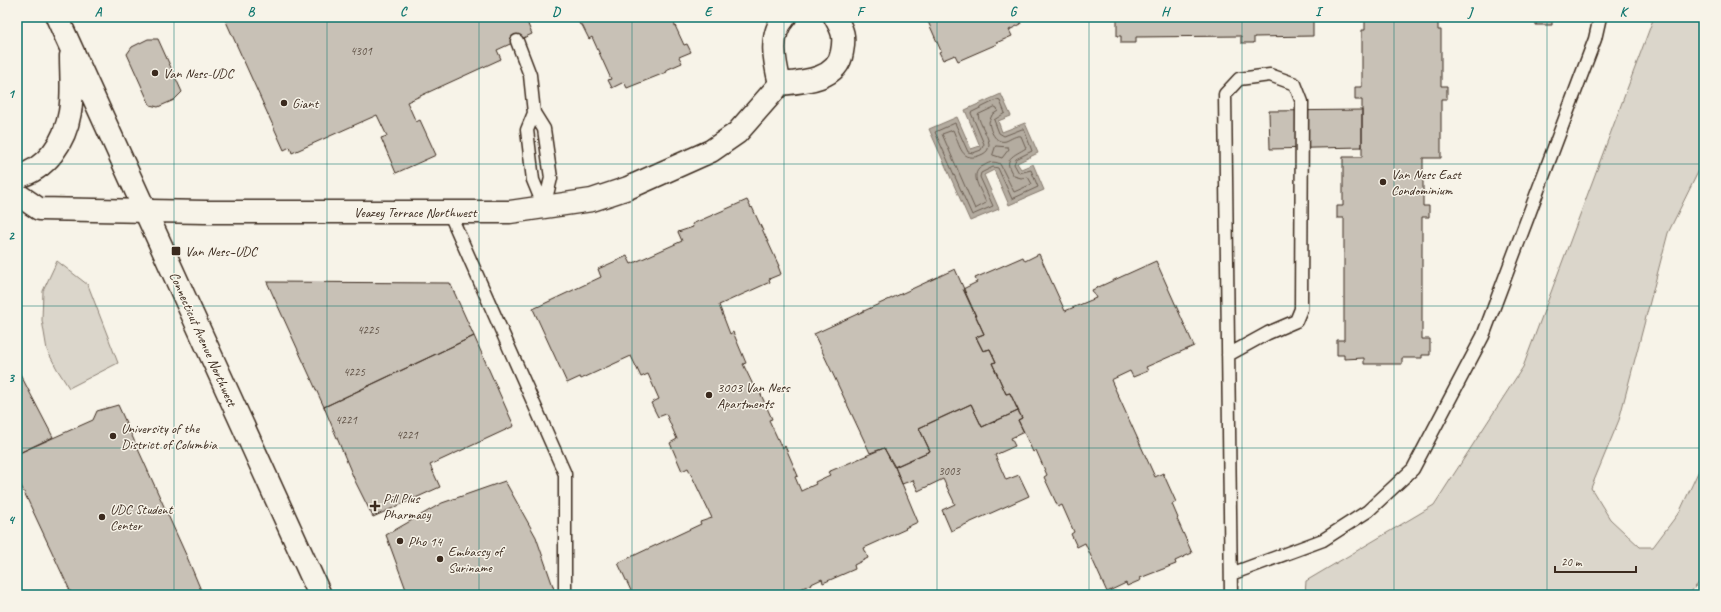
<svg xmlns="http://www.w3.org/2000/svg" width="1721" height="612" font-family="Caveat,sans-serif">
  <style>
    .green { fill: #dbd6cb; stroke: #8b8074 }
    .water { fill: #b4aca0; stroke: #84786c }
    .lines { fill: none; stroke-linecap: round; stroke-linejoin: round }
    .shore { stroke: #6b5e52; stroke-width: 1 }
    .building { fill: #c8c1b6; stroke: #3b2a1e }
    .lane-casing { stroke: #3b2a1e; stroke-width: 15 }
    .street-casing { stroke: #3b2a1e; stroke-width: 25 }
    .primary-casing { stroke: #3b2a1e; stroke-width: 25 }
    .lane { stroke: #f7f3e8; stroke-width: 12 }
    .street { stroke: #f7f3e8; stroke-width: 22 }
    .primary { stroke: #f7f3e8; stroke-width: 22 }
    .grid { fill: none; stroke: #0f766e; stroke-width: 1; stroke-opacity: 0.55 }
    .poi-dot { fill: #3b2a1e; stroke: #f7f3e8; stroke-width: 1.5 }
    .labels { text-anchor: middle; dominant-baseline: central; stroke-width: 3; stroke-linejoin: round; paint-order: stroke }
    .number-label { font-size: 12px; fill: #5e5044 }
    .poi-label { font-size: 14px; fill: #3b2a1e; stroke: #f7f3e8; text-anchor: start }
    .street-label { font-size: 14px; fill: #3b2a1e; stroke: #f7f3e8 }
    .neatline { fill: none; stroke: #0f766e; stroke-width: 1.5 }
    .grid-label { font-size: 13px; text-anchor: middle; font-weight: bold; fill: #0f766e }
  </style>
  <rect width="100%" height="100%" fill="#f7f3e8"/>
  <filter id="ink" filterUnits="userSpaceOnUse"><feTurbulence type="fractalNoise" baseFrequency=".025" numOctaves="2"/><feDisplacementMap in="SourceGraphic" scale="8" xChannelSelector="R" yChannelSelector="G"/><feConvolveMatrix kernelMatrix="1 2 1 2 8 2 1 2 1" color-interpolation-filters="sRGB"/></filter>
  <g filter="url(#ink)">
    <!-- green -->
    <path class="green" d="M1654,17H1704V160L1668,233L1619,420L1591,488L1610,519L1640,547H1653L1680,511L1701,466L1704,413V577L1688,595H1305L1306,581L1434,505L1523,367Z
      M57,261L88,285L118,363L69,388L57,369L47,350L42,320L43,291Z"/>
    <!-- water -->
    <path class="water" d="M1001,94L1011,116L998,121L1002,132L1025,123L1038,153L1017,163L1021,169L1033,164L1044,190L1009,205L994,170L984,175L999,209L970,221L929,129L957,117L971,149L980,146L965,110Z"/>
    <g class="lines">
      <!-- shore -->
      <path class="shore" d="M997,100L1000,101L1005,113L994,120L999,133L1004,136L1022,129H1024L1032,151L1016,159L1014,164L1019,173L1031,170L1038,187L1012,199L998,168L993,167L981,173L980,177L993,206L972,215L935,132L955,123L968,152L973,153L981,150L984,144L971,113Z
        M995,107L997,108L998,111L992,115L989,122C990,130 995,144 1006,141C1011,139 1016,135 1021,136L1026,148C1014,156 1001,158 1014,176L1021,178L1028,177L1032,184L1014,192L1000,164C994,161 990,162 985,165C966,173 982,190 986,203L975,209L942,134L953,130C960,145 961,165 983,154C987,152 989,149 989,144C988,135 980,125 978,115Z
        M996,146L1008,147L1009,149L1002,158L993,155Z"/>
    </g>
    <!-- building -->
    <path class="building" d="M224,17H525L532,34L497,50L501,59L407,102L416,122L420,120L436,155L396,173L381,138L387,136L377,115L292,153L290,147L284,150Z
      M576,17H671L684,45L687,44L691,52L679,57L682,63L666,70L667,72L627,88L624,82L612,88L608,80L611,79L592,37L589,39L582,25H580Z
      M926,17H1018L1021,24L1009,30L1012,36L996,43L997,44L958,61L955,55L943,60L939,52L941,51Z
      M1117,17H1555L1552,18V25H1536V18H1438V30H1441V86H1447V99H1441V158H1423V206H1429V217H1422V339H1430V355H1422V358H1402V364H1364V358L1344,359V355H1337V340H1344V218H1337V206H1343V157H1362V100H1355V87H1362V30H1365V18H1313V36L1254,37V43H1241V36L1136,37V43H1121V36H1117Z
      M148,39H158L182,92L174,100L158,107L150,105L127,54L132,47Z
      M1362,110V147L1270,149L1269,111Z
      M747,200L751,208L752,207L779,266H778L781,274L769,279L770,282L719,305L730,334L733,332L746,363L743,364L756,391L759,390L772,419L769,420L782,448L785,446L798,476L795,477L801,491L816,484L815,482L830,475L828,472L884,448L895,467L918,522L905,528L906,529L864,548L868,558L854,565L855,569L823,583L822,579L792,593L793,595H633L618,563L701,524L700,522L712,518L688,468L682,471L670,443L677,439L666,414L658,417L651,403L659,399L648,374L641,377L631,356L581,379L580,377L567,383L533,309L601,277L598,269L627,256L631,264L682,241L678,232L693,227L692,224Z
      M1039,254L1065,311L1096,298L1092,290L1156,261L1194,346L1146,367L1148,371L1133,377L1130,371L1111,380L1155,477L1163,473L1176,502L1172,504L1178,518L1177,519L1192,553L1175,561L1176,564L1140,578L1141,580L1127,586L1126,583L1107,592L1085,543L1077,547L1071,534L1074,532L1062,505L1058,507L1044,477L1047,475L1036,450L1033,452L1018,420L1022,418L1010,393L1006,394L992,363L996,362L990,349L983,351L976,337L984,334L963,289L977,282L975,278L1023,257L1025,261Z
      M955,269L984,334L976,337L983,351L990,349L996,362L992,363L1006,394L1010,393L1018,411L982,427L971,404L919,428L930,451L894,467L884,448L870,453L814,334Z
      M267,282L450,283L474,336L324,407Z
      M474,336L514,426L430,465L440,487L373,517L355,481L324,407Z
      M17,368L53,437L17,454Z
      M971,404L982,427L1018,411L1022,418L1018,420L1024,432L1011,438L1015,446L995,455L1006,480L1019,475L1029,496L951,531L942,510L955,504L943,479L918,491L913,480L902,484L895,467L930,451L919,428Z
      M118,405L187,557L203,595H72L17,477V454L93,420L97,411Z
      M505,481L536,537L556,595H408L386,535L442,503Z"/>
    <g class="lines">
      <defs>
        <path id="lane" d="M517,41L530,75L534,113L544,129L551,178L544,207
          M534,113L527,130L533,180L544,207
          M449,212L565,474V595
          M1228,355L1268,333L1296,321L1301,309L1302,102L1295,84L1270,75L1239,79L1225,94L1231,595
          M1231,574L1323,540L1368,511L1413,469L1483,336L1595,39L1600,17"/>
        <path id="street" d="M780,84C775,63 768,35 785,17
          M17,194L39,209L205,212H510L592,200L628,188L711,151L737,133L780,84C803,82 838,80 842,52C845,36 843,31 835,17"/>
        <path id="primary" d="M57,17L320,595
          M17,177C47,169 65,142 70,112C73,94 71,74 71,56"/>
      </defs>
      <!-- lane casing -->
      <use href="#lane" class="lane-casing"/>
      <!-- street casing -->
      <use href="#street" class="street-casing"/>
      <!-- primary casing -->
      <use href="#primary" class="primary-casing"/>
      <!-- lane -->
      <use href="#lane" class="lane"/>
      <!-- street -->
      <use href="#street" class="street"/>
      <!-- primary -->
      <use href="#primary" class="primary"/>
    </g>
  </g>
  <!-- grid -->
  <path class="grid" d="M174,17V595M327,17V595M479,17V595M632,17V595M784,17V595M937,17V595M1089,17V595M1242,17V595M1394,17V595M1547,17V595M17,164H1704M17,306H1704M17,448H1704"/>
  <!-- markers -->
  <g class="poi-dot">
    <circle cx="155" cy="73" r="4"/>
    <circle cx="284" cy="103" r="4"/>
    <circle cx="1383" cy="182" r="4"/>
    <rect x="171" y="246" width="10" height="10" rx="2"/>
    <circle cx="709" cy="395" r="4"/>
    <circle cx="113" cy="436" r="4"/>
    <path d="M373 500h4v4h4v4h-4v4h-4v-4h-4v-4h4z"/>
    <circle cx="102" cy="517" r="4"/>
    <circle cx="400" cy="541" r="4"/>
    <circle cx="440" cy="559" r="4"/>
  </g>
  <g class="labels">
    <!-- number labels -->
    <g class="number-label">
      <text x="361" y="51">4301</text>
      <text x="368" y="330">4225</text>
      <text x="354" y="372">4225</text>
      <text x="346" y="420">4221</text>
      <text x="407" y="435">4221</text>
      <text x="949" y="471">3003</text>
    </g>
    <!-- poi labels -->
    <g class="poi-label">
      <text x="163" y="73">Van Ness-UDC</text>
      <text x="292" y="103">Giant</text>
      <text x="1391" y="174">Van Ness East<tspan x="1391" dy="16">Condominium</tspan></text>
      <text x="185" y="251">Van Ness–UDC</text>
      <text x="717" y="387">3003 Van Ness<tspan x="717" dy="16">Apartments</tspan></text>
      <text x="121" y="428">University of the<tspan x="121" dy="16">District of Columbia</tspan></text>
      <text x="383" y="498">Pill Plus<tspan x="383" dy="16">Pharmacy</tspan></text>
      <text x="110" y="509">UDC Student<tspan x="110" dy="16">Center</tspan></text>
      <text x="408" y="541">Pho 14</text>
      <text x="448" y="551">Embassy of<tspan x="448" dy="16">Suriname</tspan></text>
    </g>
    <!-- street labels -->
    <g class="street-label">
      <text x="415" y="212">Veazey Terrace Northwest</text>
      <text transform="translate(203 339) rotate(66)">Connecticut Avenue Northwest</text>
    </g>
  </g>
  <!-- margin -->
  <rect width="1721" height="612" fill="none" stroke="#f7f3e8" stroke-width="44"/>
  <!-- scale -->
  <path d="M1555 566v6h81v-6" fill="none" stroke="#3b2a1e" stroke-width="2"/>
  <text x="1561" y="566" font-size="12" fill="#3b2a1e" stroke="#f7f3e8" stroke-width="3" paint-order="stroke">20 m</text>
  <rect x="22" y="22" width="1677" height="568" class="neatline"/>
  <g class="grid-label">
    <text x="98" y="16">A</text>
    <text x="251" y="16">B</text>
    <text x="403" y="16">C</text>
    <text x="556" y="16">D</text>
    <text x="708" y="16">E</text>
    <text x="860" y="16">F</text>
    <text x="1013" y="16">G</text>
    <text x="1165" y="16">H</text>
    <text x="1318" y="16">I</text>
    <text x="1470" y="16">J</text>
    <text x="1623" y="16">K</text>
    <text x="11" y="98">1</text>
    <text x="11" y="240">2</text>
    <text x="11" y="382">3</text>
    <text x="11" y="524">4</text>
  </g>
</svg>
